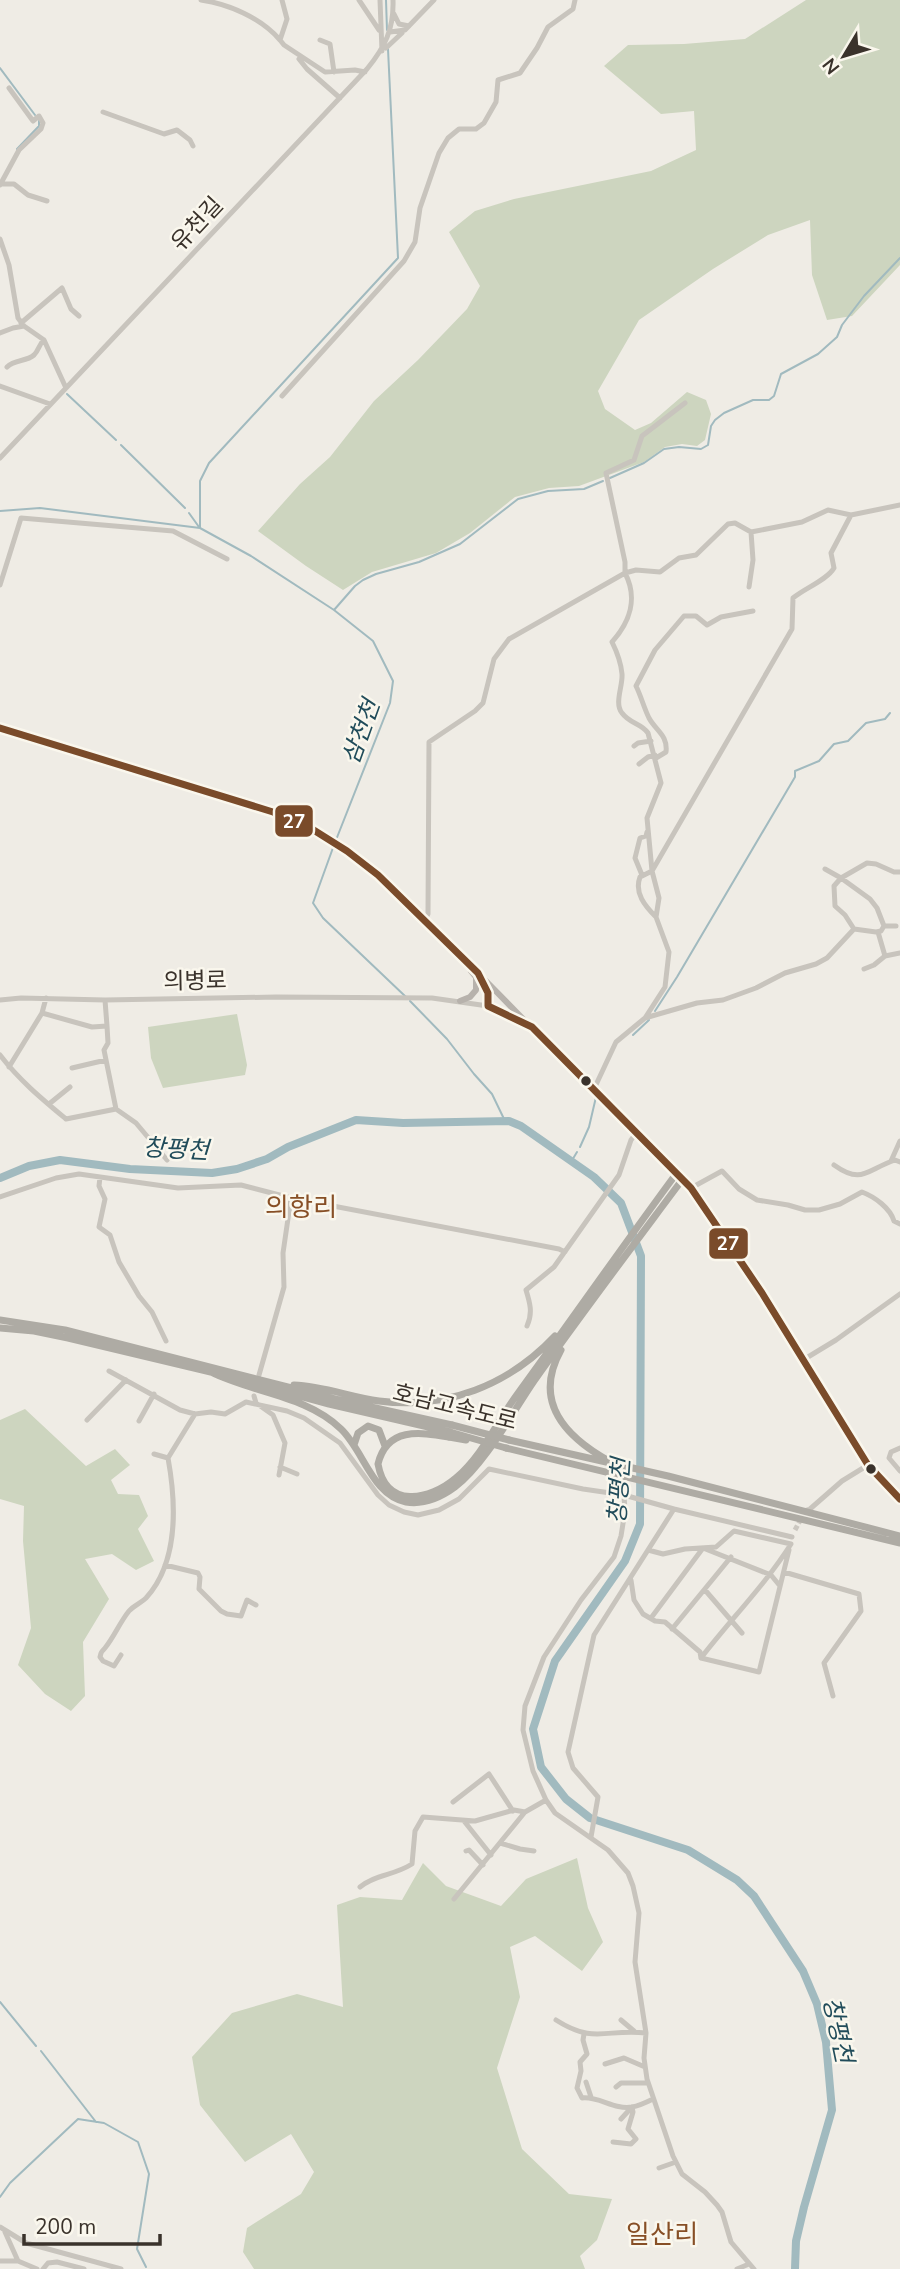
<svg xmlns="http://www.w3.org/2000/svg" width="900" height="2269" font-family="'Nunito Sans','Noto Sans KR',sans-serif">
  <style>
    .green { fill: #cdd5bf }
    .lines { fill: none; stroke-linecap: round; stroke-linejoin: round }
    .stream { stroke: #a1babf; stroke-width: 2 }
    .river { stroke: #a1babf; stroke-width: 8 }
    .minor-tunnel { stroke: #cbc7c0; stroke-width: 5; stroke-dasharray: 5 2.5; stroke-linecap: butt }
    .minor { stroke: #c8c4bd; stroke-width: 5 }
    .major { stroke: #b7b2ac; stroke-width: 6 }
    .highway { stroke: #aeaba4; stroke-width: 7 }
    .highway-bridge { stroke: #aeaba4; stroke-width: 7 }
    .bus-1-casing { stroke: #faf7ed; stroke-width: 12 }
    .bus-1 { stroke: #7a4b2a; stroke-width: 7 }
    .bus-dot { fill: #3a322b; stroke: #faf7ed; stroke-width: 2.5 }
    .labels { text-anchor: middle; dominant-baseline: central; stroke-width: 5; stroke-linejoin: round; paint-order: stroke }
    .street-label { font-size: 23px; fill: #3a322b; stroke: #faf7ed }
    .water-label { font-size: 24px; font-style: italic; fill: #214c5a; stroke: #faf7ed }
    .quarter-label { font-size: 26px; fill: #874f26; stroke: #faf7ed }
    .line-badge { stroke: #faf7ed; stroke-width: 2.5 }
    .badge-label { font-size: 19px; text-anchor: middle; font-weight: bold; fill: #fff }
  </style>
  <rect width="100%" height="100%" fill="#efece5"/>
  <!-- green -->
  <path class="green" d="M806,0H900V265L852,316L827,320L812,275L810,220L768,235L713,269L639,320L598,391L605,409L635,430L651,423L687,392L706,400L711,414L705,440L697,446L682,444L665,447L644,462L579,486L549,488L515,497L470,533L436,553L372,572L343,590L306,566L258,531L300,484L330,457L374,401L418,360L467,309L480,286L449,232L475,211L514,199L651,171L696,150L694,111L661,114L604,66L628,45L684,44L745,39Z
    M237,1014L247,1065L245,1075L163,1088L151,1058L148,1027Z
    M25,1409L86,1466L115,1449L130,1465L111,1480L118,1494L139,1495L148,1516L138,1529L154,1561L136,1570L112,1554L85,1559L109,1599L83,1642L85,1696L71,1711L45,1694L18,1665L31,1628L23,1541L24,1506L0,1499V1420Z
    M577,1858L588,1908L603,1942L582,1971L535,1936L510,1947L520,1997L497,2068L522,2149L569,2194L612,2199L597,2240L580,2256L585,2269H254L243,2252L247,2228L301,2194L314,2172L291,2134L245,2162L200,2105L192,2057L232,2013L297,1994L343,2007L337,1905L360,1897L402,1900L423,1863L446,1886L501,1906L526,1879Z"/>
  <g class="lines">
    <!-- stream -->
    <path class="stream" d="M386,0L387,30
      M0,68L35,115
      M17,149L39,126V121
      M67,394L116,440
      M121,445L185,508
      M610,478L644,463L664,449L679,447L701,449L708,445L711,426L715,420L724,413L753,400H769L774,396L781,374L818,354L837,337L842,325L864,296L900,258
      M0,511L40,508L200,528L251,556L334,610L373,641L393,681L390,703L336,840
      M189,513L199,527
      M200,527V481L209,463L398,258L388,49
      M334,610L355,586L363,580L376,574L419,562L460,544L518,499L548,491L584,489L603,481
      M334,845L313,903L323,918L406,997
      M410,1001L447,1039L474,1074L492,1094L505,1121
      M655,1011L677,977L795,777V771L819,761L834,744L848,741L866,723L885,719L890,713
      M633,1035L649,1020
      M580,1147L589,1127L596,1097
      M571,1162L577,1152
      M0,2002L36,2046
      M41,2051L96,2122
      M0,2197L10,2183L78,2119L104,2123L138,2142L149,2174L137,2249L146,2267"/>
    <!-- river -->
    <path class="river" d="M0,1178L29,1166L60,1160L130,1169L212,1173L237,1169L267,1159L288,1147L356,1120L403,1123L509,1121L521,1126L594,1177L621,1203L641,1256L640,1524L625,1561L555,1661L533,1729L541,1767L566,1799L590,1818L688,1850L737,1880L754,1896L803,1971L817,2004L826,2042L832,2110L804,2207L796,2241L795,2269"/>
    <!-- minor-tunnel -->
    <path class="minor-tunnel" d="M795,1530L802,1517"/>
    <!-- minor -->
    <path class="minor" d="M201,0C229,4 261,18 280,40
      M282,0L287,19L280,40L284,45L325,72L355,70L365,72
      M359,0L379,30
      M380,0L382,51
      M394,14L399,24L409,26
      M390,32L405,30L434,0
      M320,40L330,44L334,72
      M386,48L402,33
      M299,59L307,69L340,98
      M103,112L164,134L177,130L190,140L193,146
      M1,184H14L28,195L47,201
      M0,185L19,150L41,129L43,123L39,116L33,121L9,88
      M0,239L9,265L18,318L24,326L44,340L66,388
      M21,323L62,288L71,309L79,316
      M0,333L13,328L24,326
      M7,367C15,359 26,362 34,355C39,350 39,344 44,340
      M0,386L50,404
      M282,396L404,261L415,242L420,208L439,153L448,138L459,129H476L484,123L496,102L498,80L520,73L537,48L548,27L573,9L575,0
      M0,458L367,69C385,47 394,29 393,0
      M0,585L21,518L173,531L227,559
      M749,587L753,560L751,532
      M634,746L638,743L651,741
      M656,758L666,752C668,735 656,731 649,718C644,708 641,696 636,686L655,650L684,616H696L707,625L721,617L753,611
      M639,764L648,757L655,755
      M825,869L841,878L870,899L877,908L884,926L881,931L876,932L854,929
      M642,875L635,858L640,838L646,836L647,832
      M656,917C645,906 634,893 640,877L652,871L792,629L793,598C805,588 827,580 834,568L831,553L851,515L900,505
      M425,920L428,914L429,742L475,711L483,703L494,659L509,639L625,573V562L606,473L634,460L642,436L685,403
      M884,926H896
      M885,956L900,953
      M864,969L874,965L885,956L878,932
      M0,1000L21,998L105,1000L276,997L432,998L488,1006
      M42,1013L92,1027L107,1026L105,1000
      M645,1018L665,987L669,952L656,917L659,898L652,871L647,818L661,783L648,733C641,723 630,724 622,713C614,703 623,686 622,674C621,663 617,652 612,642C630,622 638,598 625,573L636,570L660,572L679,558L696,555L728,524L735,523L751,532L802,522L828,510L851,515
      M107,1026L108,1043L104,1050L116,1109L136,1123L167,1160
      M0,1055C19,1080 42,1099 66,1119L116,1109
      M9,1067L42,1013L46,998
      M72,1068L106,1060
      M594,1089L616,1042L645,1018L697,1003L723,1000L756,988L785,973L816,964L827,958L854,929L845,915L835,906L834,886L841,878L867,863L876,864L894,872H900
      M49,1104L70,1087
      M891,1161L900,1141
      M834,1165C862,1185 866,1170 895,1160L900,1162
      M100,1177L99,1186L105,1199L99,1227L110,1235L119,1262L139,1296L152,1312L166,1341
      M691,1188L722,1171L739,1189L757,1200L788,1205L805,1210H819L840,1204L862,1192C875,1197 890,1208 894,1221L900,1224
      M0,1197L56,1178L79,1174L178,1188L241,1185L291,1198L559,1249L565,1252
      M527,1326C533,1313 530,1303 526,1290L554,1267L619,1175L631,1140L637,1132
      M803,1360L836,1340L900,1294
      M109,1371L180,1410L195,1414L211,1412L225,1414L246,1402L287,1411L304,1418L340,1443L378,1495L389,1505L404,1512L418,1515L439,1510L459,1499L489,1469L583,1489L624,1495L674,1509
      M259,1375L284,1287L283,1253L291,1198
      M254,1396L256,1403L273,1415L285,1443L279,1475
      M87,1420L126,1380
      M139,1421L154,1394
      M900,1448L891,1452L889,1458L900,1471
      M154,1454L168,1458L195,1414
      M280,1467L297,1474
      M624,1495L625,1511L621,1536L614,1557L581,1600L544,1657L525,1706L523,1730L533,1771L546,1800L555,1813L608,1850L628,1873L633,1886L639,1913L635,1962L646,2033L644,2058L647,2079L673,2156L682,2174L705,2192L717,2205L722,2212L731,2242L754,2269
      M804,1511L810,1509L842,1481L868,1465
      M648,1550L663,1554L685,1549L716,1547L734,1531L791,1544C765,1585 731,1619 701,1658
      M165,1565L198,1573L200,1577L199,1589L221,1611L227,1614L241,1616L247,1600L256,1605
      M784,1572L859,1594L861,1611L824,1663L833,1696
      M631,1580L634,1600L643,1614L655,1621L665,1622L700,1652L701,1658
      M705,1590L742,1633
      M651,1618L703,1548L771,1575L780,1586
      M672,1629L731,1557
      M121,1655L114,1666L103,1661L100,1657C102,1650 100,1654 105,1648C114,1637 120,1622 129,1611C133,1606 141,1603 146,1598C179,1562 176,1502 168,1458
      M701,1658L759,1672L789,1550
      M453,1802L489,1774L513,1811
      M464,1821L491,1855
      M591,1837L598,1797L573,1768L568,1752L594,1635L674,1509L792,1537
      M500,1843L520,1849L534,1851
      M466,1851L469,1850L483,1865
      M360,1887C376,1874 393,1876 412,1864L415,1831L423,1817L475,1821L514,1810L525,1812
      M454,1899L525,1812L546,1800
      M556,2020C595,2045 607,2028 646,2033
      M621,2020L634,2031
      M584,2034L583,2040L587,2054L580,2062L581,2071L577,2088L582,2098C599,2096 614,2110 632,2107C639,2106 647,2102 653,2099
      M605,2064L624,2058L645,2067
      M586,2082L591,2097
      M616,2087L621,2083H648
      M621,2119L632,2107
      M613,2142L631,2144L636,2139L628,2129L633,2112L632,2107
      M659,2168L676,2162
      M0,2227L26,2243L121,2269
      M5,2232L18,2261L37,2269
      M0,2261H18
      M43,2269L48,2263L57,2262L84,2269
      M737,2269L749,2264"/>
    <!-- major -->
    <path class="major" d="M0,728L273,812L312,829L347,851L378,875L478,973L488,993V1006L532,1027L691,1188L762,1293L868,1465L900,1499
      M484,979L528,1024
      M460,1001L470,997L476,990V977L471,971"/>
    <!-- highway -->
    <path class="highway" d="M0,1320L65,1330L335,1399L452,1425
      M0,1328L34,1331L68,1338L215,1373
      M561,1350C532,1402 566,1437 609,1461
      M211,1372C252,1393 306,1395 341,1429C364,1451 372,1495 406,1502C424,1505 440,1498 455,1487C485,1464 512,1413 534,1381C582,1313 632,1247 682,1180
      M226,1376L329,1404L450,1432
      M294,1385C323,1386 350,1397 379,1401C446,1410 509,1385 555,1336
      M449,1437C419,1432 387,1427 378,1464C386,1509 429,1501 456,1478C482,1456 497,1422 516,1396C570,1322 622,1247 676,1174
      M509,1440L668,1476L900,1536
      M354,1445L358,1433L368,1426L379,1430L385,1446
      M506,1448L900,1543"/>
    <!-- highway-bridge -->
    <path class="highway-bridge" d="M452,1425L509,1440
      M450,1432L506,1448
      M449,1437L466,1440"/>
    <defs>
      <path id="bus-1" d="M0,728L273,812L312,829L347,851L378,875L478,973L488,993V1006L532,1027L691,1188L762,1293L868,1465L900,1499"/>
    </defs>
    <!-- bus-1 casing -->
    <use href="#bus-1" class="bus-1-casing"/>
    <!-- bus-1 -->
    <use href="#bus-1" class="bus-1"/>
  </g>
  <!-- markers -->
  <g class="bus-dot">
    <circle cx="586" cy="1081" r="6"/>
    <circle cx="871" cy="1469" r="6"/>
  </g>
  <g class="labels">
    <!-- street labels -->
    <g class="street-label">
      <text transform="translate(197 224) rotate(-47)">유천길</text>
      <text transform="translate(195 981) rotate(-1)">의병로</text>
      <text transform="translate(455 1407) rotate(14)">호남고속도로</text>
    </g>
    <!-- water labels -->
    <g class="water-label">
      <text transform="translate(361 732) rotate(-70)">삼천천</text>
      <text transform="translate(176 1149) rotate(3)">창평천</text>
      <text transform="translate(619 1491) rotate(-86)">창평천</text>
      <text transform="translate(838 2030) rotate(78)">창평천</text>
    </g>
    <!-- quarter labels -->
    <g class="quarter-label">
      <text x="301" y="1207">의항리</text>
      <text x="662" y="2234">일산리</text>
    </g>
  </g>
  <g class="line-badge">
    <rect x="274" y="804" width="40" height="34" rx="7" fill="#7a4b2a"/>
    <rect x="708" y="1227" width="41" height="33" rx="7" fill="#7a4b2a"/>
  </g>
  <g class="badge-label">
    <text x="294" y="828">27</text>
    <text x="728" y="1250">27</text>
  </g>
  <!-- north arrow -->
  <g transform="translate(844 56) rotate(232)" stroke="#faf7ed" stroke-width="5" paint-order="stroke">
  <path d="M0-5L12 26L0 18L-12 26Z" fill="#3a322b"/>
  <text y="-10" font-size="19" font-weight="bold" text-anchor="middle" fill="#3a322b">N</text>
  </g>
  <!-- scale -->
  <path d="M24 2234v10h136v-10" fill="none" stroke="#3a322b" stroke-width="3.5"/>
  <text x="35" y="2234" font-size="21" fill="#3a322b" stroke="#faf7ed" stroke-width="5" paint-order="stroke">200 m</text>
</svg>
